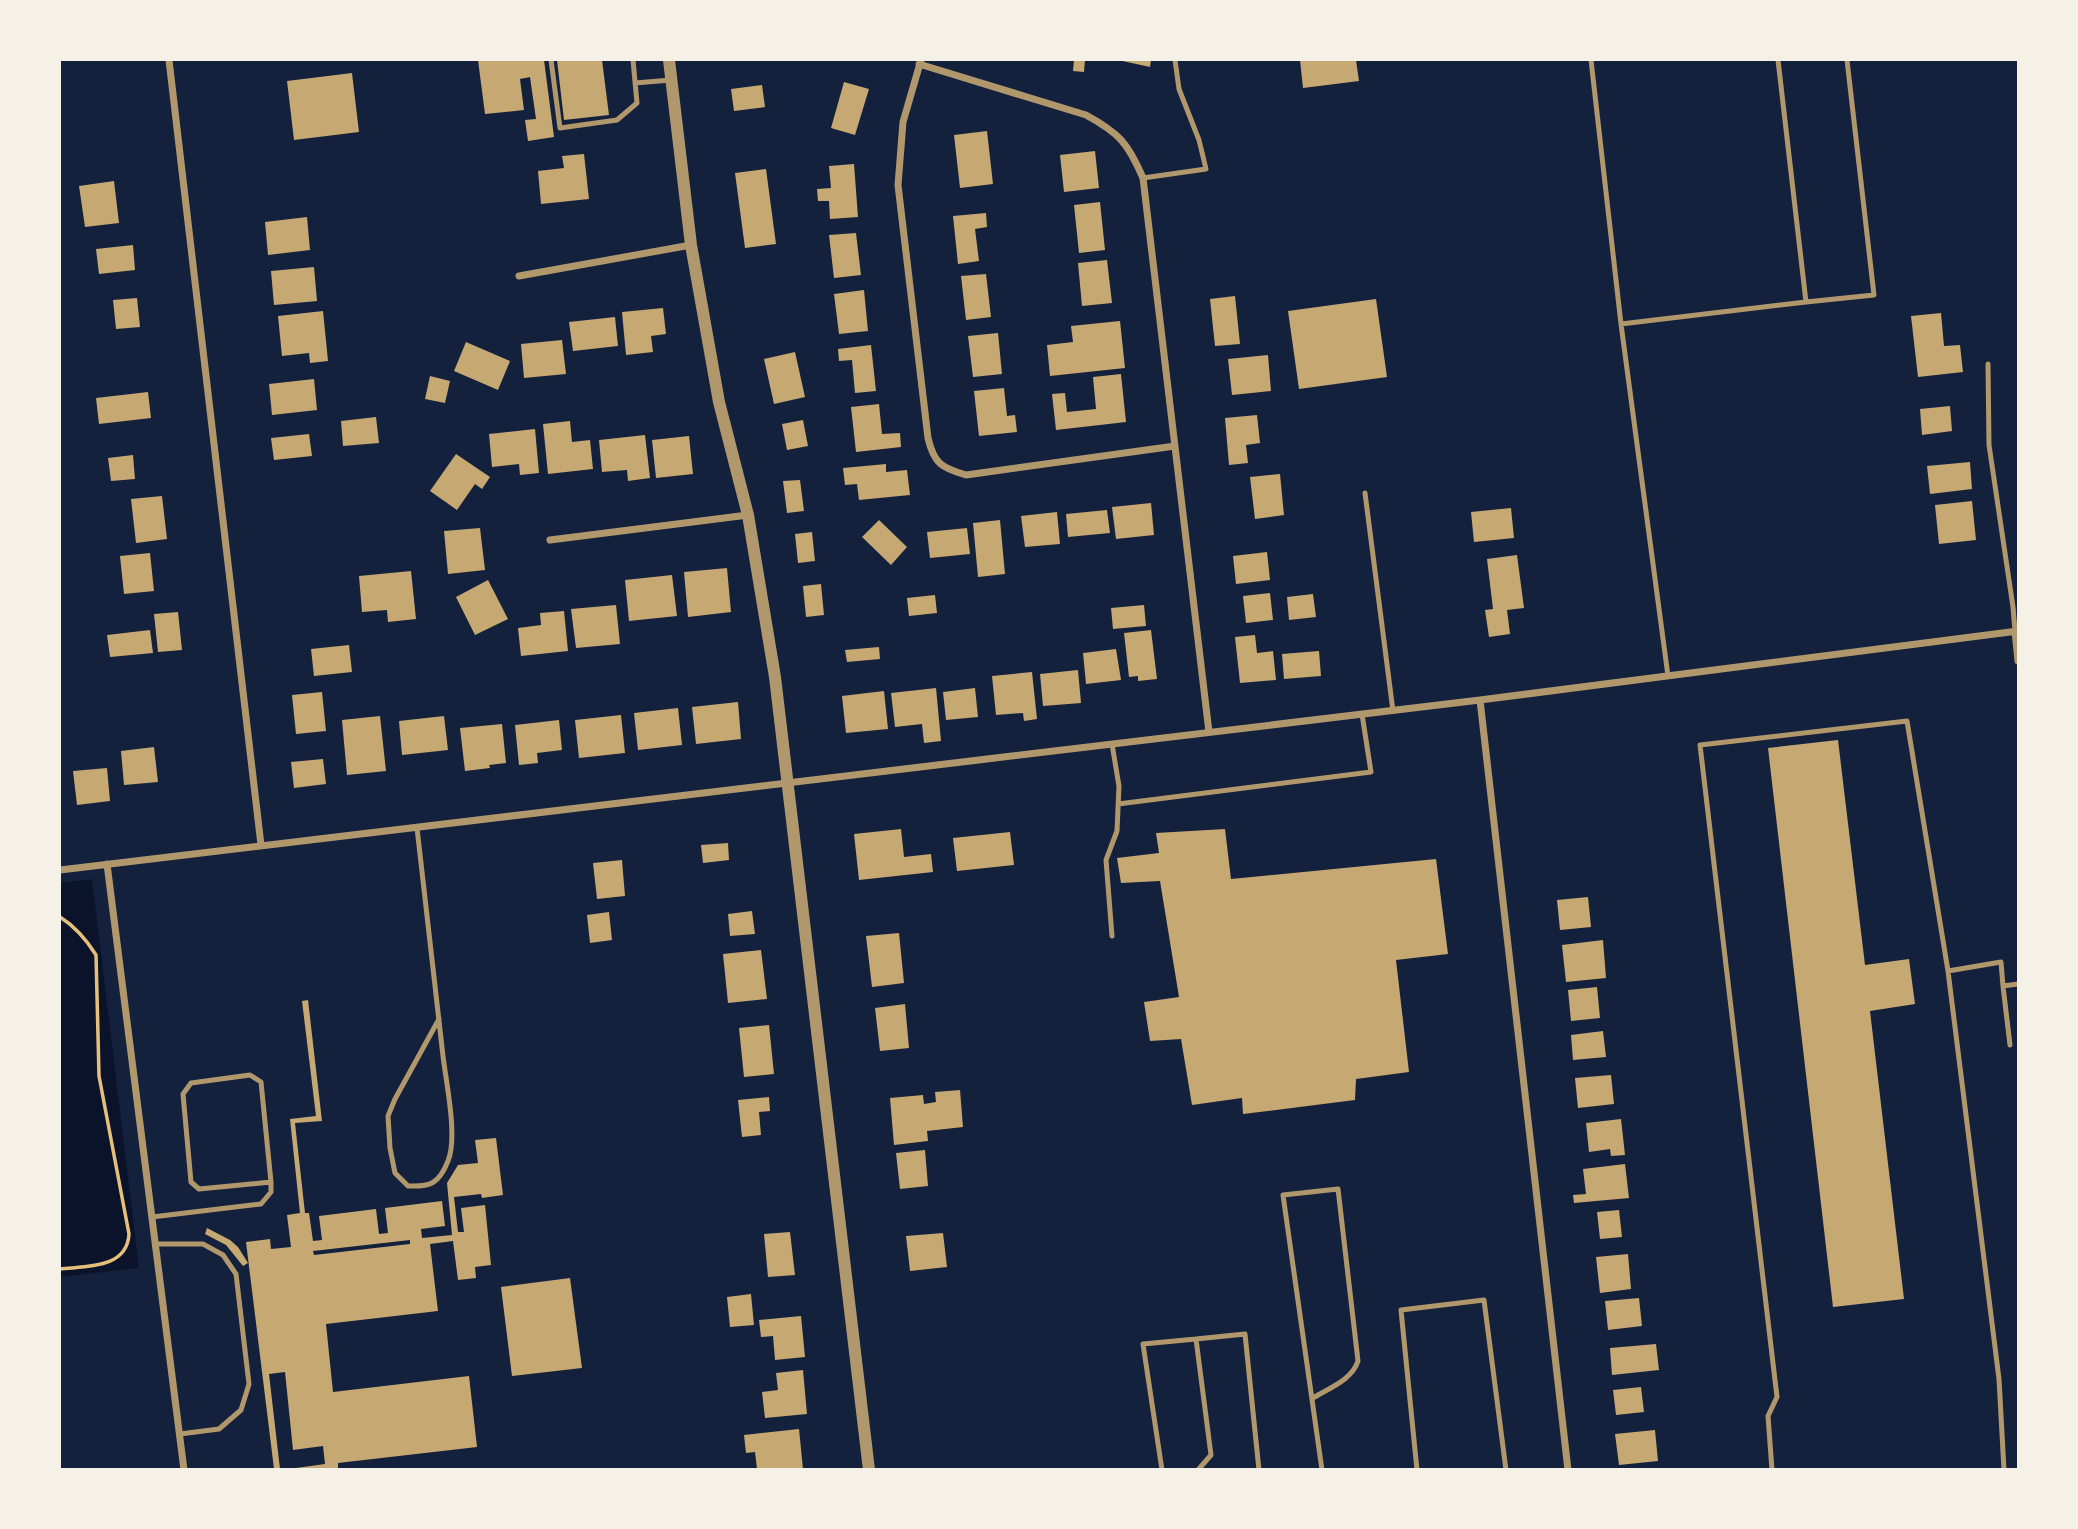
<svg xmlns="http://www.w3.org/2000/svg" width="2078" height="1529" font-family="'Alegreya Sans',sans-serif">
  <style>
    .water { fill: #0b132b }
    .building { fill: #c6a872; fill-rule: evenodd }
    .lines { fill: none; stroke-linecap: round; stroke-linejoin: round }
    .path { stroke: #e5c07b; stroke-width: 3.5 }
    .service { stroke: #b1986c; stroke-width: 5 }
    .minor { stroke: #b1986c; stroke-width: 7 }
    .tertiary { stroke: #b1986c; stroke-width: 12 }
  </style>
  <rect width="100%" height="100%" fill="#14213d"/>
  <!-- water -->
  <path class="water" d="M92,879L139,1268L60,1277V883Z"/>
  <!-- building -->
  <path class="building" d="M478,60H544L554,137L528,141L525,120L536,119L530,77L520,79L524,110L485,114Z
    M557,60H602L609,115L564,120Z
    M1074,60H1085L1084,72L1073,71Z
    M1118,60H1151L1150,67Z
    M1300,60H1356L1359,81L1303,88Z
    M352,73L359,132L294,140L287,81Z
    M844,82L869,89L855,135L831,128Z
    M762,85L765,107L734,111L731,89Z
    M987,131L993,184L960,188L954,135Z
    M1095,151L1099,188L1064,192L1060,155Z
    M584,154L589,199L541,204L538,171L564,168L562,156Z
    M854,164L858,217L830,219L829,201H818L817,189L831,188L829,166Z
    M766,169L776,244L745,248L735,173Z
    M114,181L119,223L85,227L79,186Z
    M1100,202L1105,250L1079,253L1074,205Z
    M986,213L987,227L975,229L979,261L958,264L953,216Z
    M307,217L310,250L268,255L265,222Z
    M856,233L861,275L834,278L829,235Z
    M133,245L135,270L99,274L96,249Z
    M1107,260L1112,303L1082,306L1078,263Z
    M314,267L317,301L274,305L271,271Z
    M986,274L991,317L966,320L961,276Z
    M864,290L868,331L839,334L834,294Z
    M1235,296L1240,344L1215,346L1210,299Z
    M137,298L140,327L116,329L113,300Z
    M1376,299L1387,377L1299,389L1288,311Z
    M663,308L666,334L651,336L653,352L626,355L622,312Z
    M323,311L328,361L310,363L309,353L282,356L278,316Z
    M1941,313L1944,346L1960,345L1963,372L1918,377L1911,316Z
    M615,317L618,346L573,351L569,322Z
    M1120,321L1125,368L1050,376L1047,345L1073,342L1071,326Z
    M998,333L1002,374L973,377L968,336Z
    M562,340L566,374L524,378L521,344Z
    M466,342L510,361L498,390L454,371Z
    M871,345L876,391L855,393L852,360L839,361L838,349Z
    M795,352L805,397L774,404L764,359Z
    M1268,355L1271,391L1232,395L1228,359Z
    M1121,374L1126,422L1056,430L1052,394L1065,393L1067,412L1096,409L1093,377Z
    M430,376L450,381L445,403L425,399Z
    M314,379L317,410L272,415L269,384Z
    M1004,388L1007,416L1015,415L1017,432L979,436L974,391Z
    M148,392L151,418L99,424L96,398Z
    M879,404L882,434L900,433L901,447L856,452L851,407Z
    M1950,406L1952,431L1922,435L1920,409Z
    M1257,415L1260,443L1246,445L1248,463L1229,465L1225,418Z
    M376,417L379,443L343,446L341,421Z
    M803,420L808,446L787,450L782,424Z
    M570,421L572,442L590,440L593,469L548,474L543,424Z
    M535,429L539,473L520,475L519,464L492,467L489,434Z
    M309,434L312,456L274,460L271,438Z
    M645,435L650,478L628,481L627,470L602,472L599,440Z
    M689,436L693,474L656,478L652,440Z
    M456,454L490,477L482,489L475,484L457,510L430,491Z
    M133,455L135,479L111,481L108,458Z
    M1970,462L1972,489L1930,494L1927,466Z
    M886,464V472L907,470L910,495L859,500L857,484L845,485L843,468Z
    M1280,474L1284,515L1255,519L1250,477Z
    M800,480L804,511L787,513L783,481Z
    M162,496L167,539L136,543L131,499Z
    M1972,501L1976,540L1939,544L1935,505Z
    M1151,503L1154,535L1116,539L1112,507Z
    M1511,508L1514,538L1474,542L1471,512Z
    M1107,510L1110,533L1068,537L1066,514Z
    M1057,512L1060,544L1025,547L1021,516Z
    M879,520L907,547L891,565L862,537Z
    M1000,520L1005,574L978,577L973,523Z
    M480,528L485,570L448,574L444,531Z
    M967,528L970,554L930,558L927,532Z
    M812,532L815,561L798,563L795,534Z
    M1267,552L1270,580L1236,584L1233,556Z
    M150,553L154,591L124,594L120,556Z
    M1517,555L1524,608L1507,610L1510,634L1489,637L1485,610L1493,609L1487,559Z
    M727,568L731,612L688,617L684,572Z
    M411,571L416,619L388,622L387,610L362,612L359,576Z
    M672,575L677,616L629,621L625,580Z
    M488,580L508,619L475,635L456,597Z
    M821,584L824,615L806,617L803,586Z
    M1270,593L1273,620L1246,623L1243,596Z
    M1313,594L1316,617L1289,620L1287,597Z
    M935,595L937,613L909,616L907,598Z
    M616,605L620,644L576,648L571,609Z
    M1144,605L1146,626L1113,629L1111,608Z
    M564,611L568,651L521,656L518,628L541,625L540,613Z
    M178,612L182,650L158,652L154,614Z
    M150,630L153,653L110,657L107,635Z
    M1151,630L1157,679L1138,681V676L1129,677L1124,633Z
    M1255,635L1257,653L1273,651L1276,680L1240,683L1235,637Z
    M349,645L352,672L314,676L311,649Z
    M879,647L880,659L847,662L845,650Z
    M1116,649L1121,680L1086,684L1083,653Z
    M1319,651L1321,676L1284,679L1282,654Z
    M1078,670L1081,703L1043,706L1040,674Z
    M1032,672L1037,719L1024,721L1023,713L996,715L992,676Z
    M936,688L941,741L924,743L922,724L895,727L891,693Z
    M975,688L978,717L946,720L943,692Z
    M884,691L888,729L846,733L842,696Z
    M322,692L326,731L296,734L292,695Z
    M738,702L741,739L696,744L692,707Z
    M678,708L682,745L638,750L634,713Z
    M621,715L625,753L579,758L575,720Z
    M380,716L386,771L347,775L342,720Z
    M444,716L448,750L402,755L399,721Z
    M559,720L562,750L537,753L538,763L519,765L515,725Z
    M502,724L506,763L489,765L490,768L465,771L460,728Z
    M1838,740L1865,965L1909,959L1915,1004L1870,1011L1904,1299L1833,1307L1768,748Z
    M154,747L158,782L124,785L121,751Z
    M323,759L326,784L294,788L291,762Z
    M107,768L110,801L77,805L73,771Z
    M901,829L904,857L931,854L933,872L859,880L854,834Z
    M1225,829L1231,879L1436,859L1448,954L1396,960L1409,1072L1356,1079L1355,1100L1243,1114L1242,1098L1192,1105L1181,1039L1150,1041L1144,1002L1179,997L1160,881L1121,883L1117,858L1159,853L1156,833Z
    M1010,832L1014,865L957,871L953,838Z
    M728,843L729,860L703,863L701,845Z
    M622,860L625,896L597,899L593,863Z
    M1588,897L1591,927L1560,930L1557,900Z
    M752,911L755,934L730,936L728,914Z
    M609,912L612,940L590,943L587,915Z
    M899,933L904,983L872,987L866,936Z
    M1603,940L1606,978L1566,982L1562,945Z
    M761,950L767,999L728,1003L723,954Z
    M1597,987L1600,1018L1571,1021L1568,990Z
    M308,1000L322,1121L295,1123L305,1213H309L313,1241L322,1240L319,1216L376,1209L379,1234L388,1233L385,1208L442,1201L445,1226L421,1229L422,1238L452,1235L447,1183L458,1165L478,1163L475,1140L496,1138L503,1195L482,1198L481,1194L454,1197L458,1232H464L461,1208L485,1205L491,1265L475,1267L476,1278L458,1280L453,1241L430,1244L438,1311L326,1324L333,1392L469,1376L477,1447L338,1463V1469H296V1468L325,1464L323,1446L293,1450L285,1372L269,1374L280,1469H274L246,1242L270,1239L271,1249L291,1247L287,1215L300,1213L290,1119L316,1116L302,1001ZM410,1240V1244L314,1255L313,1251Z
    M905,1004L909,1048L880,1051L875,1008Z
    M769,1025L774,1074L744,1077L739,1028Z
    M1603,1031L1606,1057L1573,1060L1571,1035Z
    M1611,1075L1614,1104L1578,1108L1575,1078Z
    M960,1090L963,1127L927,1131L928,1141L894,1145L890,1098L923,1095L924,1104L936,1102L935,1092Z
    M769,1097L770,1111L759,1112L761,1135L742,1137L738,1100Z
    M1621,1119L1625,1155L1611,1156L1610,1149L1589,1152L1586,1123Z
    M925,1150L928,1186L900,1189L896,1153Z
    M1625,1164L1629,1198L1574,1203L1573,1195L1586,1194L1583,1169Z
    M1619,1210L1622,1237L1600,1239L1597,1212Z
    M207,1228L230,1240L238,1247L248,1263L243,1266L226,1245L205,1234Z
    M790,1232L795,1275L768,1277L764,1234Z
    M943,1233L947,1267L910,1271L906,1236Z
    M1628,1254L1631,1289L1600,1293L1596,1257Z
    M570,1278L582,1368L512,1376L501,1287Z
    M751,1294L754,1325L730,1327L727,1297Z
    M1639,1298L1642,1326L1608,1330L1605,1301Z
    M801,1316L805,1357L775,1360L773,1336L761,1337L759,1320Z
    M1656,1344L1659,1370L1612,1375L1610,1348Z
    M803,1370L807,1414L765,1418L762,1392L778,1390L776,1373Z
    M1641,1387L1644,1412L1616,1415L1613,1390Z
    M799,1429L803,1469H757L755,1452L746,1453L744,1435Z
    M1655,1430L1658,1461L1619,1465L1615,1434Z"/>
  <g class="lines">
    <!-- path -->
    <path class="path" d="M60,917C76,927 86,939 96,955L99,1076L129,1234C127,1269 86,1266 60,1269"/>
    <!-- service -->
    <path class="service" d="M551,60L560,128L617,120L637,103L633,60
      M1591,60L1621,324L1806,302L1778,60
      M635,83L671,80
      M1143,178L1206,169L1199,140L1179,89L1175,60
      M1806,302L1874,295L1847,60
      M1621,324L1668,676
      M1988,364L1989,445L2013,607L2015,631
      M1365,493L1393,711
      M1118,804L1371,772L1362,714
      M417,828C426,904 434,980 443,1056C446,1082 458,1137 448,1161C439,1184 430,1187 408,1186L395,1173L390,1148L388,1116L395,1099L439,1019
      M1112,936L1106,860L1117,831L1119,786L1112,744
      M1948,971L2001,962L2003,986
      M2010,1045L2003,986L2018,984
      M152,1217L261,1204L271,1192V1182L261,1082L250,1075L191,1083L183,1094L191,1182L199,1189L271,1182
      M156,1244H203L223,1255L236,1274L249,1384L241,1410L219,1429L180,1434
      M1313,1398C1329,1388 1352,1380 1358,1361L1338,1189L1283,1195L1322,1470
      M1162,1470L1143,1344L1196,1339
      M1198,1470L1211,1455L1196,1339L1245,1334L1259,1470
      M1417,1470L1401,1310L1484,1300L1506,1470
      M1772,1470L1768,1416L1777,1397L1700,745L1907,721L1948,971L1999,1379L2004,1470"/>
    <!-- minor -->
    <path class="minor" d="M169,60L261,845
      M921,60L903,122L898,185L928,438C934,464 942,468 966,475L1175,446
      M919,64L1086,115C1119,133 1128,143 1143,178L1209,732
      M519,276L691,245
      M550,540L748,515
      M2015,631L2018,661
      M1480,700L1568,1470
      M107,864L184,1470
      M60,870L1480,700L2018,631"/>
    <!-- tertiary -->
    <path class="tertiary" d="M669,60L691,245L719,402L748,515L775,677L869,1470"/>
  </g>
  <!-- border -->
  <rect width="2078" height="1529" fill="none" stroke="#f6f1e7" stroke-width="122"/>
</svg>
